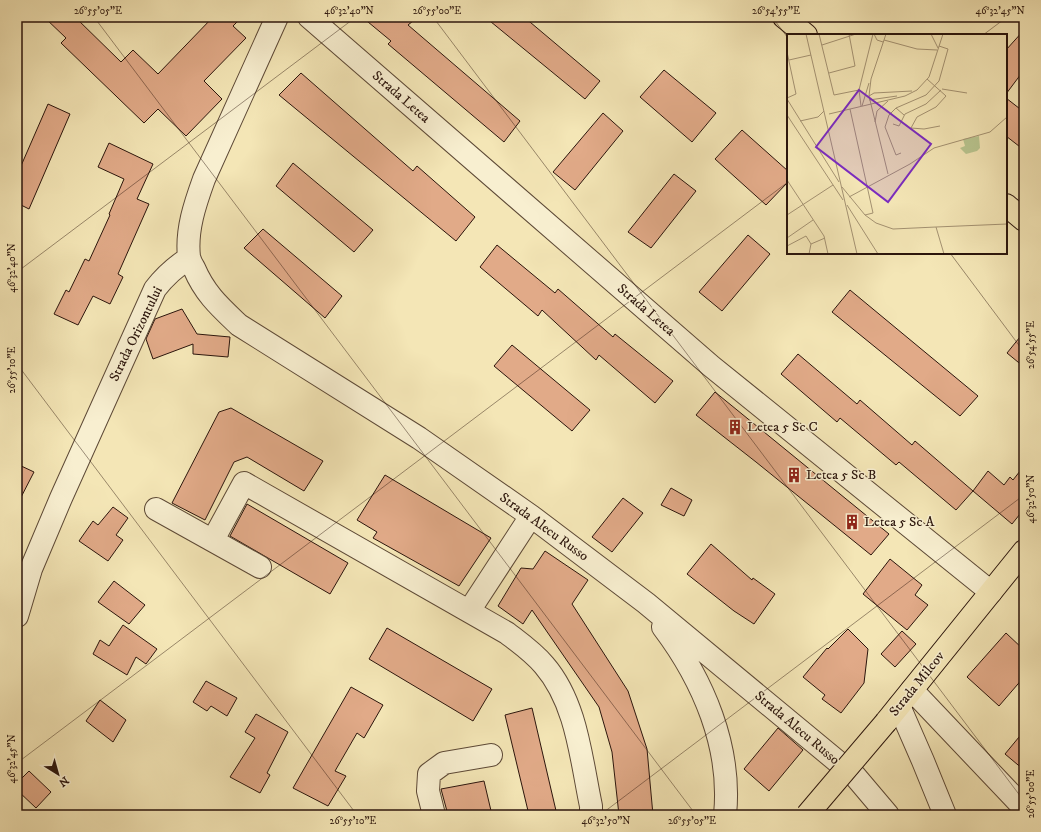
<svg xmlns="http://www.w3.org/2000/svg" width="1041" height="832" font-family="'IM FELL DW Pica',serif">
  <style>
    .building { fill: #e1aa88; stroke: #2b150c }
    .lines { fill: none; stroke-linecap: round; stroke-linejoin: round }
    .minor-casing { stroke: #5d4936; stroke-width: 24 }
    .major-casing { stroke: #2b150c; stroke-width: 24 }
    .minor { stroke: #f8efd0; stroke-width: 22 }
    .major { stroke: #f4e6b6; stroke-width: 22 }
    .major-bridge-casing { stroke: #2b150c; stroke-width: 24; stroke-linecap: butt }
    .major-bridge { stroke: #f4e6b6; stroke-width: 22 }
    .ticks { fill: none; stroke: #2b150c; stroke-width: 1; stroke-opacity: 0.45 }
    .labels { text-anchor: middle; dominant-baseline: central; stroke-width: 3; stroke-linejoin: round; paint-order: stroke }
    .street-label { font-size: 14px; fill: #2b150c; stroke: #f8efd0 }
    .poi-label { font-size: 14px; fill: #2b150c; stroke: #f8efd0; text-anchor: start }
    .inset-road { fill: none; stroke: #a49272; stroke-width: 1 }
    .view { fill: #7b2cbf; fill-opacity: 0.15; stroke: #7b2cbf; stroke-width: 2 }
    .inset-edge { fill: none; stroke: #2b150c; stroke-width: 2 }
    .neatline { fill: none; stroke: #2b150c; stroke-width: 1.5 }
    .ticks-label { font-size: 10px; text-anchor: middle; fill: #2b150c }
  </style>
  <rect width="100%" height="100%" fill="#f4e6b6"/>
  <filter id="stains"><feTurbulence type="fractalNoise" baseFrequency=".005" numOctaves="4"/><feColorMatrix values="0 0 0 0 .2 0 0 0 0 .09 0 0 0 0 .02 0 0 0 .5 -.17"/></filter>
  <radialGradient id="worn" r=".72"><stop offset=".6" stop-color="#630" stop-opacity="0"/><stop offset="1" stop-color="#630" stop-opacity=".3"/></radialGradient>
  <!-- building -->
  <path class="building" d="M44,17H75L121,62L133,50L158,74L213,17H242L233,26L246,38L204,81L222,99L186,136L158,109L144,123L61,43L66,38Z
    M362,17H418L408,25L520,121L504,142L388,44L391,41Z
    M485,17H524L600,81L585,99Z
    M1024,30V70L1006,94V50Z
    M664,70L716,113L692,142L640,97Z
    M301,73L413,171L417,166L475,217L456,241L279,95Z
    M1006,98L1024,112V150L1006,136Z
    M48,104L70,114L29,209L17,203V175Z
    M603,113L623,131L575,190L553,172Z
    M742,130L788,171V182L766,205L715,159Z
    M109,143L153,164L137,199L149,204L118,274L123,277L110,304L93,296L78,325L54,314L66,290L69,292L85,259L89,261L110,215L109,214L124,179L98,167Z
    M293,163L373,230L354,252L276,186Z
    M674,174L696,191L651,248L628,232Z
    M263,229L342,296L325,318L244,248Z
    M748,235L770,254L722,311L699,292Z
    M497,245L555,293L558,289L613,337L615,334L673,381L655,403L599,355L596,360L542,310L538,316L480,267Z
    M850,290L978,396L960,416L832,312Z
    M182,309L197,334L230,337L228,357L193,354V344L153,359L146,339L155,319Z
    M1024,332V367L1007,353Z
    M512,345L590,410L572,431L494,366Z
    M798,354L857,404L860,400L912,445L915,441L973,491L956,510L899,462L896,465L840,418L837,422L781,374Z
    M715,392L889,534L871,555L756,462L696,415Z
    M231,408L323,461L304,491L247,457L234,462L205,520L172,503L219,412Z
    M17,464L34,472L17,505Z
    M1024,466V509L1012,524L973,491L988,471L1004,485L1010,477L1013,480Z
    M385,475L491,538L459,586L373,538L377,532L357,520Z
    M671,488L692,500L684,516L661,505Z
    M623,498L643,513L612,552L592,537Z
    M247,504L348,563L330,594L230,536Z
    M113,507L128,518L116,535L123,540L108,561L79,541L93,521L98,525Z
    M711,544L752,580L753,578L775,594L754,624L734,611L687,574Z
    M545,551L588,580L572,604L628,691L647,749L653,815H619L612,752L599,707L532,610L523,624L498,606L521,568L533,569Z
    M890,559L922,585L915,595L928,605L907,630L863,594Z
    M114,581L145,605L129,624L98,602Z
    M123,625L157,649L146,664L136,657L127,675L93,654L100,640L109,646Z
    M387,628L492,689L473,721L369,659Z
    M848,629L868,649L864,683L841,713L822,699L825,695L803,677L827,648L828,649Z
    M902,631L916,644L895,667L881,654Z
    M1006,633L1024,650V677L999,706L967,677Z
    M206,681L237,698L227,716L211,706L207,711L193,702Z
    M351,687L383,705L364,738L357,733L335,771L346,776L328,806L293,788Z
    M100,700L126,720L113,742L86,721Z
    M532,708L557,815H529L505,715Z
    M256,714L288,732L267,773L270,775L260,793L230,777L255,738L245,732Z
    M778,728L803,750L769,791L744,769Z
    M1024,731V770L1005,754Z
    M29,771L51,792L36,808L17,790V783Z
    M484,781L492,815H448L441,789Z"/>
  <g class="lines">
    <defs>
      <path id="minor" d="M277,17L204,179C195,204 186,230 189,257C190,261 192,265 194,268C205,294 220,307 239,325L419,438L531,516L646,603L855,776L888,815
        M309,17L711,366L991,592
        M156,509L260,567
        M213,540L244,483L507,633C520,643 533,652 544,665C577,703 581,759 591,806V815
        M469,611L531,516
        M17,616L31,569L61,498L155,289C165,276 175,267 189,258
        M663,627C703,680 732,747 725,815
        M912,690L1024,808
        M899,706L923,761L945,815
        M434,815L428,791L429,774L444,763L491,755"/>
      <path id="major" d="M784,17L806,35
        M1006,205L1024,220
        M886,722L1024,551"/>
    </defs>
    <!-- minor casing -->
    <use href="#minor" class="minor-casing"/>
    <!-- major casing -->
    <use href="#major" class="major-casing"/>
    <!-- minor -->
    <use href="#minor" class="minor"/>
    <!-- major -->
    <use href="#major" class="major"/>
    <defs>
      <path id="major-bridge" d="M807,815L886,722"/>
    </defs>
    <!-- major-bridge casing -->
    <use href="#major-bridge" class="major-bridge-casing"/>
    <!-- major-bridge -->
    <use href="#major-bridge" class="major-bridge"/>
  </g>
  <!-- ticks -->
  <path class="ticks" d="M94,17L696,815M433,17L1024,801M772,17L788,38M983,35L1007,17M950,253L1024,352M17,272L356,17M17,364L357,815M17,763L788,182M17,813L18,815M600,815L1024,495"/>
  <!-- icons -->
  <defs>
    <symbol id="building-bare" viewBox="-9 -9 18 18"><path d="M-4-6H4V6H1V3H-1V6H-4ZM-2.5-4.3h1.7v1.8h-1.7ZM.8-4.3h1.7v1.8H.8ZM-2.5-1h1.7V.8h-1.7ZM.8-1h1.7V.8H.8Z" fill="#8f2418" stroke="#f8efd0" stroke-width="2.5" paint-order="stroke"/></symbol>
  </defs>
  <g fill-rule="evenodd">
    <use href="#building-bare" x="724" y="416" width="22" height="22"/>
    <use href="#building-bare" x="783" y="464" width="22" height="22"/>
    <use href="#building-bare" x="841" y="511" width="22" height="22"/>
  </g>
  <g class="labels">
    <!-- street labels -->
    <g class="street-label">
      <text transform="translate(401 97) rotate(41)">Strada Letea</text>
      <text transform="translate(646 310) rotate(41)">Strada Letea</text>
      <text transform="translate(136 334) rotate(-64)">Strada Orizontului</text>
      <text transform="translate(544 527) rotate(36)">Strada Alecu Russo</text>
      <text transform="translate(917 684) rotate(-51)">Strada Milcov</text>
      <text transform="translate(797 728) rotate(40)">Strada Alecu Russo</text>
    </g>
    <!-- poi labels -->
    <g class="poi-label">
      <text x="747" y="427">Letea 5 Sc C</text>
      <text x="806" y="475">Letea 5 Sc B</text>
      <text x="864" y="522">Letea 5 Sc A</text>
    </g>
  </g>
  <!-- overview -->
  <g transform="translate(787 34)">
    <rect width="220" height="220" fill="#f4e6b6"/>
    <path d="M192,102L193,114L190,117L179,120L173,114L178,112L176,105Z" fill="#b9c690"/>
    <path class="inset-road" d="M19,0L70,220M32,0L47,61L72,56M87,0L90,6L96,8M99,0L84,45L82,62L101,140M144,0L151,14M97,6L130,15L150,16M35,11L69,0M0,18L9,60L0,64M2,26L24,21M42,39L68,32L62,0M140,45L159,62L149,73L130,83L124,94L137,95L153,92M155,55L180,59M82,62L87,59L125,57M0,65L52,148M82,66L110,62M74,72L72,56L86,0M75,72L82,49M109,74L102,81L98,93L109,121L114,119M42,80L118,62L130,56L142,43L156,0M0,81L56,166M117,81L109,74L139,61L152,47L161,15L152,12M13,87L31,83L37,77M88,88L90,77L101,67M106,90L112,92L118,80L139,70L154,56M0,146L37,202L41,220M55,153L78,181L86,179L63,75M62,163L123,130L147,114L203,98L220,83M60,171L91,220M0,181L46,151M78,181L89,189L106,195L149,193L157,220M149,193L220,190M0,204L26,186M0,212L19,202L24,210M22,220L24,210L38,204"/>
    <path class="view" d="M72,56L144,110L101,168L29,113Z"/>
    <rect width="220" height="220" class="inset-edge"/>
  </g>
  <!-- margin -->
  <rect width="1041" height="832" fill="none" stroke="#f4e6b6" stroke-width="44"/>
  <!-- north arrow -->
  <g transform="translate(58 774) rotate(143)" stroke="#f8efd0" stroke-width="3" paint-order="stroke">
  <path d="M0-3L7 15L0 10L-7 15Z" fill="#2b150c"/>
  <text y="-6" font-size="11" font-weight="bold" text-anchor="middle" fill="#2b150c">N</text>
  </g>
  <rect x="22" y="22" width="997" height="788" class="neatline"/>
  <g class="ticks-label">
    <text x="98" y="14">26°55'05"E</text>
    <text x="349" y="14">46°32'40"N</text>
    <text x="437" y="14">26°55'00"E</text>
    <text x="776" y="14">26°54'55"E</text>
    <text x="1000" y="14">46°32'45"N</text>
    <text transform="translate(11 268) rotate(-90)" y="4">46°32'40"N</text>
    <text transform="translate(1030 345) rotate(-90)" y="4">26°54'55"E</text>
    <text transform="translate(11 370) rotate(-90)" y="4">26°55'10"E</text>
    <text transform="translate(1030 499) rotate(-90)" y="4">46°32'50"N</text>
    <text transform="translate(11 759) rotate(-90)" y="4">46°32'45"N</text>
    <text transform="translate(1030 794) rotate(-90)" y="4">26°55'00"E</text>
    <text x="353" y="824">26°55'10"E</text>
    <text x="606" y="824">46°32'50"N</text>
    <text x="692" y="824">26°55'05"E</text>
  </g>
  <rect width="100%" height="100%" filter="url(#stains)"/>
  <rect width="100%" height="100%" fill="url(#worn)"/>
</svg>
